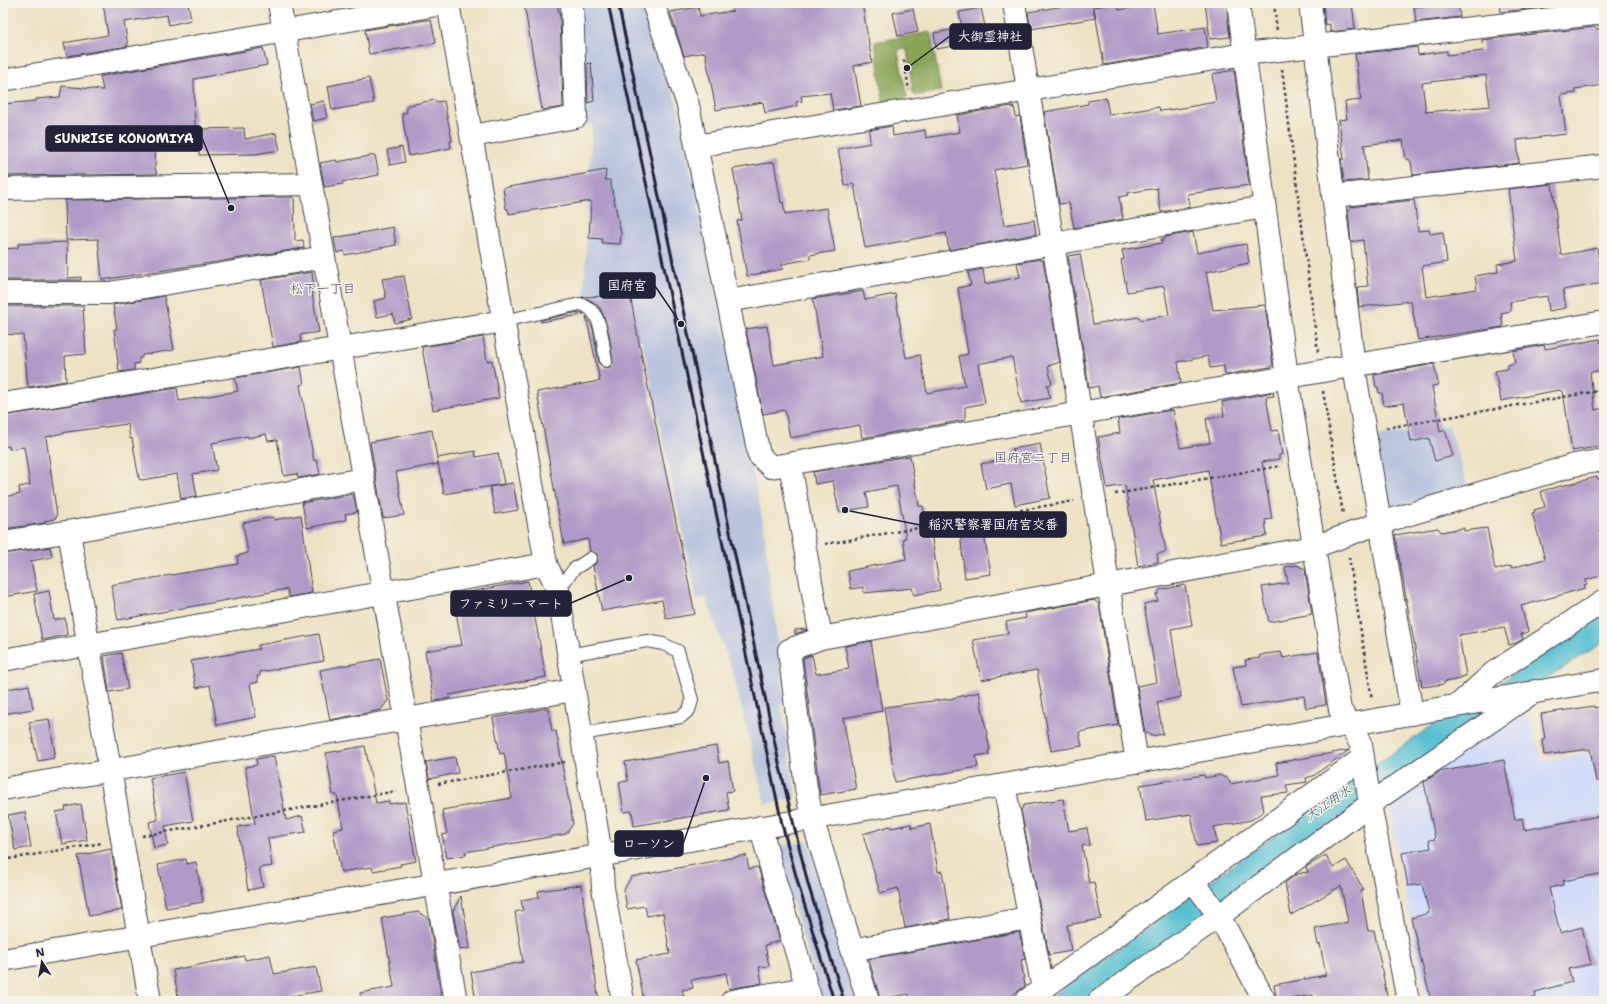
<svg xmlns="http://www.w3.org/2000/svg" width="1607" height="1004" font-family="'Shantell Sans','Klee One',sans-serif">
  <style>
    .built { fill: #d0daf9 }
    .industrial { fill: #bac4de }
    .forest { fill: #89a456; stroke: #566348 }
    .water { fill: #57c0d3; stroke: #3c7187 }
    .building { fill: #b09bc8; fill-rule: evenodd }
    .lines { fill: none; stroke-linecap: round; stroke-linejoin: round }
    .service-casing { stroke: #403f4f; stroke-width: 14 }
    .minor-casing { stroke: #403f4f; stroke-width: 24 }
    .tertiary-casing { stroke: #403f4f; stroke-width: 24 }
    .path { stroke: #403f4f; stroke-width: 2.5; stroke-dasharray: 3 3; stroke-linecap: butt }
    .service { stroke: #fff; stroke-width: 12 }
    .minor { stroke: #fff; stroke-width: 22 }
    .tertiary { stroke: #fff; stroke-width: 22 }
    .rail { stroke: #22223b; stroke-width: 3 }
    .labels { text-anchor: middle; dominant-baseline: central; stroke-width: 3; stroke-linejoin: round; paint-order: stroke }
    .neighbourhood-label { font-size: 13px; fill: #544c6c; stroke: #f7f3e8 }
    .water-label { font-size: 13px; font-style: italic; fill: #355970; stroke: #f7f3e8 }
    .leader { fill: none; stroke: #22223b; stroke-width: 1.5 }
    .callout-dot { fill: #22223b; stroke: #f7f3e8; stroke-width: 1.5 }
    .callout { fill: #22223b; stroke: #22223b; stroke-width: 1.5 }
    .callout-label { font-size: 13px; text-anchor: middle; font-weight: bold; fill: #fff }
  </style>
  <rect width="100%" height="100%" fill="#f7f3e8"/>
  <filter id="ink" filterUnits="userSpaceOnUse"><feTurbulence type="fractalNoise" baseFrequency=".025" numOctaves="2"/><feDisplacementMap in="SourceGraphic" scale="8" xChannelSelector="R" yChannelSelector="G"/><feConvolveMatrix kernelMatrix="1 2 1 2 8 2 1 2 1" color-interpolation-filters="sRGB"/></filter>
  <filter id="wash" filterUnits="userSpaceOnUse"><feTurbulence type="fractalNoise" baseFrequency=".012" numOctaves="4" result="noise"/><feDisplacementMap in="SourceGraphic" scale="16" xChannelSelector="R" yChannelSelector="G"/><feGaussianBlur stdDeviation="0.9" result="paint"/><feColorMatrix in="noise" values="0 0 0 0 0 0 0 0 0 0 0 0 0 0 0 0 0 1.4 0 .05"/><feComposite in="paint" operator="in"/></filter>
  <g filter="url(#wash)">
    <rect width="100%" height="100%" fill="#ede2c3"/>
    <!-- built -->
    <path class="built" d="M1528,716L1543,761L1604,749V1001H1426L1387,797L1497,722Z"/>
    <!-- industrial -->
    <path class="industrial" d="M581,3H643L678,108L763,522L785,703L781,704L796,797L765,804L733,673L706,597L697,599L642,340L614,345L598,298L584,294L592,125H585Z
      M1449,425L1467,485L1393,508L1386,504L1376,437Z
      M808,841L860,1001H822L777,849L778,847Z"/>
    <!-- forest -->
    <path class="forest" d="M930,32L931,33L941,91L915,96L913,93L907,50L905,49H900L898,52L907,96L905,99L886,103L883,102L875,42Z"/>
    <!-- water -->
    <path class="water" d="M1604,613V642L1534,686L1205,916L1088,1001H1046L1341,787L1346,786L1474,696L1482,695Z"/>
    <g id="blocks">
      <!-- building -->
      <path class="building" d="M103,3H188L191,20L169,25L167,15L124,22L128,46L67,56L64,43L108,35Z
        M524,3H557L560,17L563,107L542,110Z
        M742,3H862L872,62L854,66L861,106L833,110L830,93L801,96L802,101L796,102L797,106L765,113L763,102L716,110L705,52L684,56L670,12L698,7L700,16L733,11L732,8L742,6Z
        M1083,3H1092L1095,18L1031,29L1028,12Z
        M1118,3L1119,10L1153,4L1158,34L1205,27L1208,47L1104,65L1094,7Z
        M1205,3H1226L1230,37L1210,39Z
        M1323,3H1352L1355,29L1330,32V24L1325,25Z
        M1431,3H1458L1460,17L1416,22L1414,7L1432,5Z
        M1500,3H1581L1501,12Z
        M981,8L988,40L936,49L934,33L962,28L959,12Z
        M913,9L918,32L898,36L893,13Z
        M426,20H431L436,43L369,54L365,30Z
        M1595,27L1596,29L1602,28L1604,47V85L1575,89L1576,93L1561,95L1566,134L1517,140L1519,163L1413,175L1411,162L1409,159H1406L1403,140L1364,145L1368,180L1344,182L1341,159H1344L1339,120L1347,119L1345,102L1361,100L1355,54L1417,47L1418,55L1447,51V55L1483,51L1482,40ZM1486,75L1490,106L1426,112L1422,83Z
        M263,48L267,65L194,79L195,133L156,134L155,168L157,174L3,176V104L36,101V99L60,97L62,86L103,90L100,76Z
        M591,63L594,101L588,103L587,64Z
        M1234,70L1249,185L1188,194L1190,207L1161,212L1157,188L1128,193V195L1119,197L1123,219L1074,228L1069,203L1059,204L1044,112L1088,104V101L1106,98L1109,115L1159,107L1160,111L1176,109L1216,102L1212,74Z
        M369,78L374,103L332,110L328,86Z
        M435,100L436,102L444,101L452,141H450L451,148L409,156L402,114L407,112L406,107L408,105Z
        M324,101L327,118L313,121L310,104Z
        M1012,106V108L1014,107L1016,117L1020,116L1027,164L994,170L1004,225L1034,220L1036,234L949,250L946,233L865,248L854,184L845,186L838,149L870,143L869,130L892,126L893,136L925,130L926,138L960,132L957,115Z
        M244,128L245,139L276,133L280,150L255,154L199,155L198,129Z
        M402,147L405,162L390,165L387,150Z
        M375,155L379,175L342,182L343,184L324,187L320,163L336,160L337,162Z
        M774,162L781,203L783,202L785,214L827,208L835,251L810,255V259L782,264L783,269L747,276L737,221L742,220L733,169Z
        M606,170L605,180H610L621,234L620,244L602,243V239L589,238L591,201L509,214L508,209H506L503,188Z
        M1552,184L1561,255L1597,248L1603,283L1563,290L1566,308L1549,311L1547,296L1510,302L1511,311L1501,313L1503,327L1418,340L1411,301L1359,307L1357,287L1368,286L1363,240L1351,242L1348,211L1350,207L1414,200L1418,231L1429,230L1430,234L1443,232L1447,262L1422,266L1426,297L1477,289L1475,276L1498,272L1497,264L1517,261L1508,189Z
        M294,197L295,241L303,240L304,248L102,280L98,239L66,240L65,200Z
        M393,227L396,245L345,255L344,251L337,253L334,238Z
        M1193,232L1197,253L1246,244L1249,263L1206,272L1213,310L1265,305L1273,365L1270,367L1225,375L1224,366L1210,368L1208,356L1178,362L1181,383L1100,397L1098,386L1089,388L1068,256L1080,254L1093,324L1139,317L1140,320L1169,315L1164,286L1127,292L1121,260L1124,259L1122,250L1162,243L1161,239H1165V237Z
        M67,242L68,278L81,277V280H3V249L18,248V244Z
        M1040,259V261L1043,260L1060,362L1048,366L1052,384L1047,385L1050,398L1021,403L1012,357L978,364L985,403L965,407V420L862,438L860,425L790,438L785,410L763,414L746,329L767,326L774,365L823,356L813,299L863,291L865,300L895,294L906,358L920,355L927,393L965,386L959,356L968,354L958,288L971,285L968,272L983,269L985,284L1020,277L1017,263Z
        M312,272L314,287L311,288L319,332L300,335L301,342L273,347L261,280Z
        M404,276L412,319L395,323L393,314L377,317L374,301L386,298L382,279Z
        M627,279L641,353L695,614L666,619L662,600L602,611L593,566L598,561L597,554L590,551L588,539L564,544L537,392L600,381L586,316L593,329L599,363L604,368L610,367L613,363L609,334L604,317L600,308L592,301L582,297L605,296L603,284Z
        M164,296L174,350L142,355V358H139V363L134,364V370L119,372L114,329H117L113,305Z
        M3,306H83L86,354L65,356L66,381L28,387L23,335L3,334Z
        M579,312L584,314L541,322V320Z
        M483,337L487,361L492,360L499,398L433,410L422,347Z
        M1600,339L1601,343L1604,342V370L1590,372L1595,410L1604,408V446L1572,451L1563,391H1560L1559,390L1501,401L1495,371L1507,369V365L1515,363L1513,351L1544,345L1545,349Z
        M1434,364L1438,383L1437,385L1432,386L1440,432L1445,430L1453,456L1435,461L1429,438L1411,442L1404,403L1384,406L1382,393H1379L1378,387H1376L1374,375Z
        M301,367L304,384L300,385L314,461L317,460L320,474L298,478L297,474L284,476L277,440L268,441L266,434L248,438V436L212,443L217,470L193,474L197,496L181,499L177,474L142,480L139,479L132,438L130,439L128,424L67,432L46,437L57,516L55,517V519L45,521V523L4,529L3,497L20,494L19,487L30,485L24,447L9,449V446L3,447V416L177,388L179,401L238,391L235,378Z
        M1273,392L1274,396L1266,397L1272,431L1278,430L1282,454L1279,455V459L1262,462L1272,519L1265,520L1267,536L1221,543L1208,470L1153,480L1166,552L1157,554L1158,562L1138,566L1125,485L1107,488L1098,437L1120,433L1118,419L1173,410L1180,448L1210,443L1206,419L1224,416L1222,402Z
        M432,430L438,464L396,472L404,515L383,518L370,442Z
        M1040,444L1050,498L1015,505L1011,484L986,489L981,464L1014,458L1012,449Z
        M475,451L476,457L498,453L504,484L444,494L437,458Z
        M910,456L919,506H923L928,534L931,533L940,590L914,595L912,588L864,593L863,587L851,589L848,571L906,559L903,538H906L897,486L866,492L869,507L839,512L833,481L815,484L813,472Z
        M1597,477L1598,479L1604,478V530L1599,531L1604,549V575L1586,580L1587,585L1584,586L1585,588L1521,606L1528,632L1521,634L1523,639L1516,643L1509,645L1504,627L1459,635L1466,676L1461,677V679L1444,682V684L1422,687L1395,535L1438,528L1441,532L1464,528V531L1487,528L1495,570L1511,566V568L1545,559L1532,513L1535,512L1534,510L1545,507L1541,491Z
        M513,483L518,510L495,514L490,487Z
        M353,494L357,512L345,514L346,520L307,528L302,503Z
        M301,515L312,593L289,597L287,589L118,620L111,585L238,564L237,556L248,553L243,523L274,517V520Z
        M983,529L991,574L965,578L960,533Z
        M50,547L52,557L31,561L37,591L3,597V554Z
        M1297,565L1305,569L1312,614L1269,622L1262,587L1288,583L1285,567Z
        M528,581L546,677L449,695L450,698L434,701L425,651L462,645L453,595Z
        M1185,585L1192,625L1171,629L1181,697L1157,702L1163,734L1151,736L1145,732L1137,686L1157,682L1144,604L1158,601L1156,594H1159V590Z
        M49,591L54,620L65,618L67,635L42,640L34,594Z
        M1094,600L1099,604L1118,725L1079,732L1082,746L1051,751L1037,670L981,680L973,640L1008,634L1006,622L1026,618L1025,613Z
        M807,629V630L795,634V630Z
        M319,634L324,661L260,672V676H257L258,682L250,684L256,717L217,725L210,685L196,688L191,661L259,649L258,645Z
        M871,641L882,711L843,718L856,789L820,795L803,658L812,655L816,674L849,669L845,646Z
        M1281,652L1283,658L1318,652L1326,705L1306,708L1304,696L1241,707L1233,667L1246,665L1245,660L1260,658L1259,656L1265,654Z
        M121,653L128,689L109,692L104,656Z
        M380,659L388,700L381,710L330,720L320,670Z
        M29,685L33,709L3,714V690Z
        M979,692L990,750L988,751L989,754L976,756L978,767L895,782L884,707L949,699Z
        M1594,706V708L1604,706V781H1596L1590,749L1544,755L1542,740L1545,739L1541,714Z
        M548,708L552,731H556L573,824L566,834L465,852L466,855L447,858L442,835L447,834L442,810L512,798L504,753L500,754L493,718Z
        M49,719L55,753H53L54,758L38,761L29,722Z
        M365,746L376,803L389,801V804L405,802L416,861L400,864L401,866L373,871L372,867L341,872L333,830L343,828L337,795H333L326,753Z
        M716,746L719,763L728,761L733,791L726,792L729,810L634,826L632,811L624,812L619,782L628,781L625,762Z
        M1349,750L1313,776L1306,778L1307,782L1286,785L1288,793L1261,796L1264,811L1251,820L1214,827L1217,843L1197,846L1191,814L1146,821L1140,785L1204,775L1205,778L1220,775L1229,780L1230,784L1279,775L1276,763Z
        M274,756L286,820L302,816L306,832L268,838L272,866L259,868L263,887L248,890L238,832H239L238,827L255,824L245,767L257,765L256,759Z
        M455,757L458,773L429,779L426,762Z
        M1504,760L1515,820L1522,818L1524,830L1604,815V873L1563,881V885L1549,888L1560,933L1582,927L1591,964L1568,969L1572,982L1535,992L1536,997L1522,1001H1517L1516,996L1497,1001H1431L1411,918L1429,913L1422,884L1408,886L1402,853L1431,848L1429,840L1435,839L1424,782L1439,772Z
        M184,772L193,821L165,826L168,845L154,848L149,822L158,820L150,778Z
        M1063,799L1069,831L1087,828L1090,845L1082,846L1089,883L1094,882L1101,919L1067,925L1071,951L1049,955L1021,810L1024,805Z
        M81,804L87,840L62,844L56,812L66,810L65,807Z
        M25,812L31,847L15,850L8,815Z
        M911,824L912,828L930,824L938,872L942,871L950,919L905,928L898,888L880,893L863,834L890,826L891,828Z
        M111,849L122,910L89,916L78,856Z
        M746,855L749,869L758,867L780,941L765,945L769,966L759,967L762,983L729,989L726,973L691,980L693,988L682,990L684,996L658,1001H644L636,960L670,954L663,913L647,916L645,906L627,909L624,890L631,877Z
        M1326,855L1333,868L1346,860L1364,890L1361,891L1368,931L1374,930L1388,1001H1314L1313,995L1277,1001L1274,985L1326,975L1320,944L1318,945L1315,929L1348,922L1341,886L1291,915L1285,883L1297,874L1308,872L1306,867Z
        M186,859L187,864L196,862L203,902L166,908L158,865Z
        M581,885L599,1001H476L471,972L523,962L515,912L523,910L521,900L539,897L538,891Z
        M461,896L470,948L460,950L453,911Z
        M418,912L429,919L442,1001H361L360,993L394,987L382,918Z
        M1019,932L1025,959L1021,960L1025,986L1004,1001H910L909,994L880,999L869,959Z
        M270,955L274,974L316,967L321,991L278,998V1001H179L173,970L244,956L245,960Z"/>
    </g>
  </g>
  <g filter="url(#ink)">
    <use href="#blocks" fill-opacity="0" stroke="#403f4f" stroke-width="1"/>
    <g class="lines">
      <defs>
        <path id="service" d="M504,321L580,304C603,309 602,342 606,361
          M558,590L574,569L591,558
          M568,655L647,641L663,644L678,651L692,700L689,710L681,717L581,734"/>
        <path id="minor" d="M279,3L456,1001
          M653,3L688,105L759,455L771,467L1604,322
          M1014,3L1137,762
          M1238,3L1287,377L1340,710L1351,725
          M1310,3L1354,367L1412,714
          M3,80L448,3
          M472,136L576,117L572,3
          M696,146L1244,54L1604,13
          M3,189L311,184
          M1333,196L1604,166
          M3,293H109L324,257
          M728,301L1264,207
          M3,404L504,321
          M790,464L821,638L1314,547L1380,523L1574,465L1604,460
          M69,532L150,1001
          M3,542L84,529L363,479
          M821,638L789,650L806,788L812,818L868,1001
          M3,660L546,564
          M1458,705L1493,673L1604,601
          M1004,785L1043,989
          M3,789L574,690
          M761,827L772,871L811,1001
          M1193,881L1219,916L1265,1001
          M851,950L1028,918
          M732,1001L806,988
          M1026,1001L1363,758
          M1099,1001L1219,916L1370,804L1535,691"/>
        <path id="tertiary" d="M448,3L546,564L558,590L601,855L603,888L623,1001
          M1351,725L1361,745L1370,804L1408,1001
          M3,960L1604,680"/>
      </defs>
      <!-- service casing -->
      <use href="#service" class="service-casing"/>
      <!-- minor casing -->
      <use href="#minor" class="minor-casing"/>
      <!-- tertiary casing -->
      <use href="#tertiary" class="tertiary-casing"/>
      <!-- path -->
      <path class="path" d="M1274,3L1277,31
        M904,60L909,90
        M1282,69L1318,352
        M1323,391L1343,514
        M1386,428L1604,390
        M1115,494L1281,466
        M825,544L1074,501
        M1349,557L1372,700
        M438,784L565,762
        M142,836L397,791
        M3,860L102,843"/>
      <!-- service -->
      <use href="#service" class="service"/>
      <!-- minor -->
      <use href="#minor" class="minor"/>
      <!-- tertiary -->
      <use href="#tertiary" class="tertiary"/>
      <!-- rail -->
      <path class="rail" d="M608,3L782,824L799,887L834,1001
        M618,3L779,763L808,884L844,1001"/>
    </g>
  </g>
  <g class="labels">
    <!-- neighbourhood labels -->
    <g class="neighbourhood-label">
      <text x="323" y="288">松下一丁目</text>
      <text x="1033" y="457">国府宮二丁目</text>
    </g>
    <!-- water labels -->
    <g class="water-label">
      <text transform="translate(1328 803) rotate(-34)">大江用水</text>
    </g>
  </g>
  <!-- callouts -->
  <path class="leader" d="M907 68L950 36M231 208L202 138M681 324L655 286M845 510L920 525M629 578L571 603M706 778L683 844"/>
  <g class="callout-dot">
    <circle cx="907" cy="68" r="4"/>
    <circle cx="231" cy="208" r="4"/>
    <circle cx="681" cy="324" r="4"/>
    <circle cx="845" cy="510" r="4"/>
    <circle cx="629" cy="578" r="4"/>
    <circle cx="706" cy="778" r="4"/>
  </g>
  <g class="callout">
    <rect x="950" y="24" width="81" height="25" rx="4"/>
    <rect x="46" y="126" width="156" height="25" rx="4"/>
    <rect x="600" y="273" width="55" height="25" rx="4"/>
    <rect x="920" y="512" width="146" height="25" rx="4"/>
    <rect x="451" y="591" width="120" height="25" rx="4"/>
    <rect x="615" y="831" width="68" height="25" rx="4"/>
  </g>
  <g class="callout-label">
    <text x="990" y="41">大御霊神社</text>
    <text x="124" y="143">SUNRISE KONOMIYA</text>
    <text x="627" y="290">国府宮</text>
    <text x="993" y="529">稲沢警察署国府宮交番</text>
    <text x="511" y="608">ファミリーマート</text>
    <text x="649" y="848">ローソン</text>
  </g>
  <!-- margin -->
  <rect width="1607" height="1004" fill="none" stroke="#f7f3e8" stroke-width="16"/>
  <!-- north arrow -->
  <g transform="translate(42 962) rotate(349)" stroke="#f7f3e8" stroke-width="3" paint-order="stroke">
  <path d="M0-3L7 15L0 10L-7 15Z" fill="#22223b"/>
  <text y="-6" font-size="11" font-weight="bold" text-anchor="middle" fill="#22223b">N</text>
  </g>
</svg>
